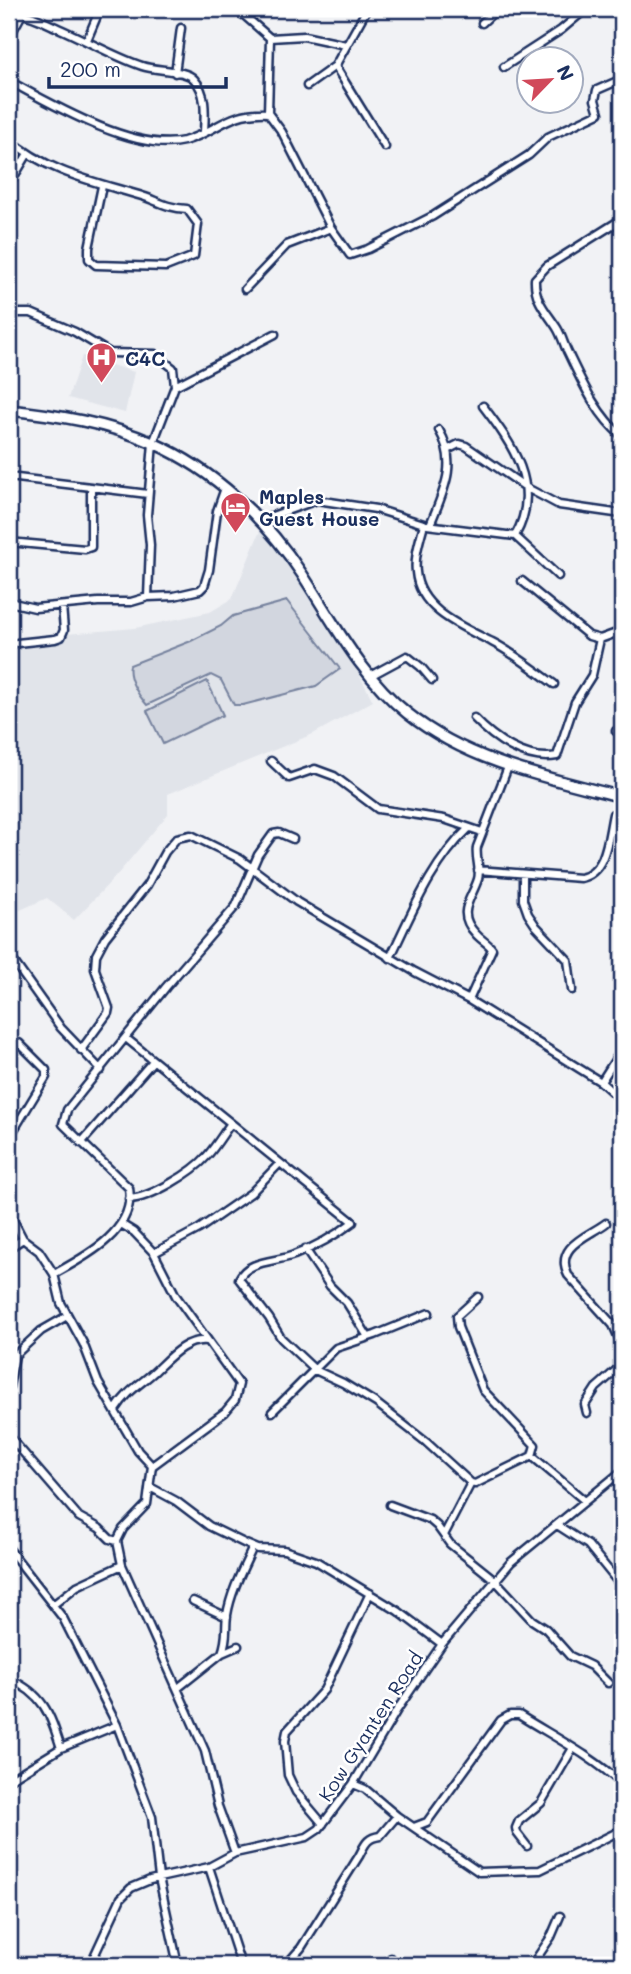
<svg xmlns="http://www.w3.org/2000/svg" width="631" height="1974" font-family="Mali,sans-serif">
  <style>
    .built { fill: #e1e4ea }
    .green { fill: #d2d6df; stroke: #76829e; stroke-width: 2 }
    .lines { fill: none; stroke-linecap: round; stroke-linejoin: round }
    .minor-casing { stroke: #1b2f5e; stroke-width: 11 }
    .highway-casing { stroke: #1b2f5e; stroke-width: 14 }
    .minor { stroke: #fff; stroke-width: 6 }
    .highway { stroke: #fff; stroke-width: 9 }
    .labels { text-anchor: middle; dominant-baseline: central; stroke-width: 5; stroke-linejoin: round; paint-order: stroke }
    .poi-label { font-size: 19px; font-weight: bold; fill: #1b2f5e; stroke: #fff; text-anchor: start }
    .street-label { font-size: 19px; fill: #1b2f5e; stroke: #fff }
  </style>
  <rect width="100%" height="100%" fill="#f1f2f5"/>
  <filter id="ink" filterUnits="userSpaceOnUse"><feTurbulence type="fractalNoise" baseFrequency=".0143" numOctaves="2"/><feDisplacementMap in="SourceGraphic" scale="14" xChannelSelector="R" yChannelSelector="G"/><feConvolveMatrix kernelMatrix="1 2 1 2 8 2 1 2 1" color-interpolation-filters="sRGB"/></filter>
  <g filter="url(#ink)">
    <!-- built -->
    <path class="built" d="M82,356L134,372L125,413L68,398Z
      M262,526L298,575L348,653L373,701L313,734L168,794V814L117,875L74,920L47,898L9,915V639L135,628L210,612L232,599Z"/>
    <!-- green -->
    <path class="green" d="M287,601L340,669L316,686L243,705H234L221,680L211,675L147,705C138,695 127,678 130,665L191,641L221,626L233,616Z
      M207,681L223,715L163,744L147,711Z"/>
    <g class="lines">
      <defs>
        <path id="minor" d="M237,9L270,38
          M367,9L335,66L385,147
          M482,23L497,9
          M9,38L22,14C35,16 46,23 58,28C86,40 113,56 142,66C156,71 185,69 194,79C207,93 205,114 204,131
          M87,40L100,9
          M346,45L304,36L270,38L268,113L282,132L331,228L350,255L368,249L433,216L529,155L548,137L599,113L595,100L597,90L622,79
          M504,67L561,30L586,9
          M175,73L181,28
          M9,81C51,104 135,153 184,141C217,132 227,111 268,113
          M307,86L335,66
          M9,139C48,173 97,182 145,197C161,203 169,208 187,209L198,224L194,256L166,267L96,265L89,259V248L102,186
          M9,185L27,155
          M622,219L547,266L535,279C534,300 546,311 557,328C562,336 564,345 568,353C582,382 597,416 622,436
          M245,289L287,245L331,228
          M9,313H31L75,332L110,353L155,354L173,368L175,386
          M483,406C512,444 543,487 515,536
          M447,450L459,444L466,446L527,488L559,505L622,514
          M9,477L148,494
          M261,520L317,500L376,509L427,525L515,536L558,576
          M424,524C420,539 414,557 416,572C419,610 463,627 492,642C514,653 534,670 554,684
          M430,525C443,492 459,464 439,430
          M9,542L85,549L91,547V487
          M522,581L589,636L600,639L622,631
          M148,597L150,545L147,515L153,443L175,386L275,334
          M9,602L35,608L98,602H131L148,597L174,596L200,590L204,586L209,570L217,511L225,488
          M17,643L55,639L61,637L64,630L62,606
          M370,676L407,656L421,667L432,680
          M474,718C494,739 526,762 557,756L575,702L592,675L600,639
          M616,731L622,733
          M271,761L289,778L315,769L334,776L378,809L444,819L482,832
          M478,870L580,878C607,873 608,836 613,814
          M523,875V900L528,914L536,926L568,960L572,990
          M9,955L61,1028L101,1070
          M390,958C412,913 431,864 468,829
          M469,1000L492,949C488,943 481,940 476,934C455,912 472,899 478,879C481,870 475,857 477,847L508,767
          M127,1039L353,1222C335,1236 315,1247 294,1255C277,1262 247,1260 239,1279L269,1318L281,1338L315,1370L343,1383L376,1403L426,1442L471,1483L475,1484L532,1456L535,1445L483,1390L458,1327L457,1316L478,1297
          M81,1050L108,1013L109,1008L95,969L96,955L105,938L147,885L165,852L177,838L191,835L240,859L297,902L415,972L469,1000L601,1082L622,1101
          M601,1082L622,1049
          M9,1138L46,1077V1070L19,1043
          M81,1143L153,1061
          M129,1199C151,1198 193,1172 207,1156C216,1146 223,1134 231,1123
          M9,1212L23,1239
          M606,1223C589,1236 554,1246 568,1275L613,1325L622,1345
          M121,1224L134,1232L154,1253L176,1296L239,1384L235,1400L225,1412L152,1466
          M9,1248L23,1239L39,1251L54,1274
          M305,1249L330,1286L347,1303L368,1337
          M154,1253L199,1229L251,1193L280,1163
          M9,1387L15,1355L41,1331L67,1316
          M116,1409C128,1390 140,1385 155,1371C170,1357 185,1339 207,1341
          M272,1412L336,1348L375,1335L429,1313
          M587,1413L585,1405L596,1388L622,1365
          M9,1436L79,1517L99,1528L110,1539L117,1541
          M532,1456L585,1501
          M150,1487L176,1501L209,1526L246,1544L258,1549L284,1550L316,1561L398,1611L442,1644
          M390,1505L430,1520L437,1526L450,1544L495,1580L532,1620L546,1629L570,1656L591,1666L608,1683
          M557,1525L588,1545L622,1587
          M444,1535L471,1483
          M9,1549L63,1618L117,1725L152,1817L159,1878L178,1965
          M193,1601L227,1617
          M53,1605L77,1586L122,1565
          M222,1653C228,1637 225,1630 227,1615C231,1591 243,1569 253,1547
          M9,1679C44,1694 50,1714 61,1748
          M178,1688L222,1653L238,1646
          M9,1780L61,1748L117,1725
          M353,1784L365,1789L397,1816L479,1872L540,1870L622,1830
          M323,1824L296,1792L288,1775L285,1741L287,1731L324,1690L370,1593
          M414,1827L427,1822L501,1720L510,1715H519C554,1737 592,1756 622,1784
          M527,1846L517,1833L516,1828L519,1821L541,1803L573,1748
          M235,1853L218,1806L205,1751L122,1565L117,1541L123,1529L147,1504L152,1466L138,1451L98,1382L83,1343L61,1303L54,1274C85,1257 136,1231 129,1188L63,1124L67,1110L166,987L236,906L258,855L273,834L279,833L293,839
          M209,1867L241,1965
          M90,1965L121,1898L131,1888L150,1880L209,1867L235,1853L307,1837L319,1829L353,1784L397,1710L442,1644L511,1562L622,1471
          M286,1965L301,1948L359,1856C365,1845 366,1838 380,1836L397,1816
          M384,1965L391,1958
          M532,1965L551,1937L560,1916"/>
        <path id="highway" d="M9,410C57,415 108,423 153,443C214,470 266,519 302,574C334,623 361,676 407,713C468,762 548,778 622,797"/>
      </defs>
      <!-- minor casing -->
      <use href="#minor" class="minor-casing"/>
      <!-- highway casing -->
      <use href="#highway" class="highway-casing"/>
      <!-- minor -->
      <use href="#minor" class="minor"/>
      <!-- highway -->
      <use href="#highway" class="highway"/>
    </g>
  </g>
  <!-- icons -->
  <defs>
    <symbol id="hospital-pin" viewBox="-11 -11 22 30"><path d="M0 17L-7.5 6A9.5 9.5 0 1 1 7.5 6Z" fill="#d1495b" stroke="#fff"/><path d="M-5-5h3v3.5h4V-5h3V5h-3V1.5h-4V5h-3Z" fill="#fff"/></symbol>
    <symbol id="hotel-pin" viewBox="-11 -11 22 30"><path d="M0 17L-7.5 6A9.5 9.5 0 1 1 7.5 6Z" fill="#d1495b" stroke="#fff"/><path d="M-6-4.5h1.5V1H6V5H4.5V3h-9V5H-6ZM-4 0a1.8 1.8 0 1 1 3.6 0ZM.5 0V-2.5h3Q6-2.5 6 0Z" fill="#fff"/></symbol>
  </defs>
  <g fill-rule="evenodd">
    <use href="#hospital-pin" x="84" y="340" width="35" height="47"/>
    <use href="#hotel-pin" x="218" y="490" width="35" height="47"/>
  </g>
  <g class="labels">
    <!-- poi labels -->
    <g class="poi-label">
      <text x="125" y="358">C4C</text>
      <text x="259" y="496">Maples<tspan x="259" dy="22">Guest House</tspan></text>
    </g>
    <!-- street labels -->
    <g class="street-label">
      <text transform="translate(370 1726) rotate(-57)">Kow Gyanten Road</text>
    </g>
  </g>
  <!-- margin -->
  <rect width="631" height="1974" fill="none" stroke="#fff" stroke-width="35"/>
  <rect x="18" y="18" width="596" height="1939" fill="none" stroke="#1b2f5e" stroke-width="2.5" filter="url(#ink)"/>
  <!-- north arrow -->
  <g transform="translate(550 80) rotate(65)"><circle r="33" fill="#ffffff" stroke="#a4acbf" stroke-width="2"/>
  <path d="M0-5L12 26L0 18L-12 26Z" fill="#d1495b"/>
  <text y="-10" font-size="19" font-weight="bold" text-anchor="middle" fill="#1b2f5e">N</text>
  </g>
  <!-- scale -->
  <path d="M49 77v10h177v-10" fill="none" stroke="#1b2f5e" stroke-width="3.5"/>
  <text x="60" y="77" font-size="21" fill="#1b2f5e" stroke="#ffffff" stroke-width="5" paint-order="stroke">200 m</text>
</svg>
